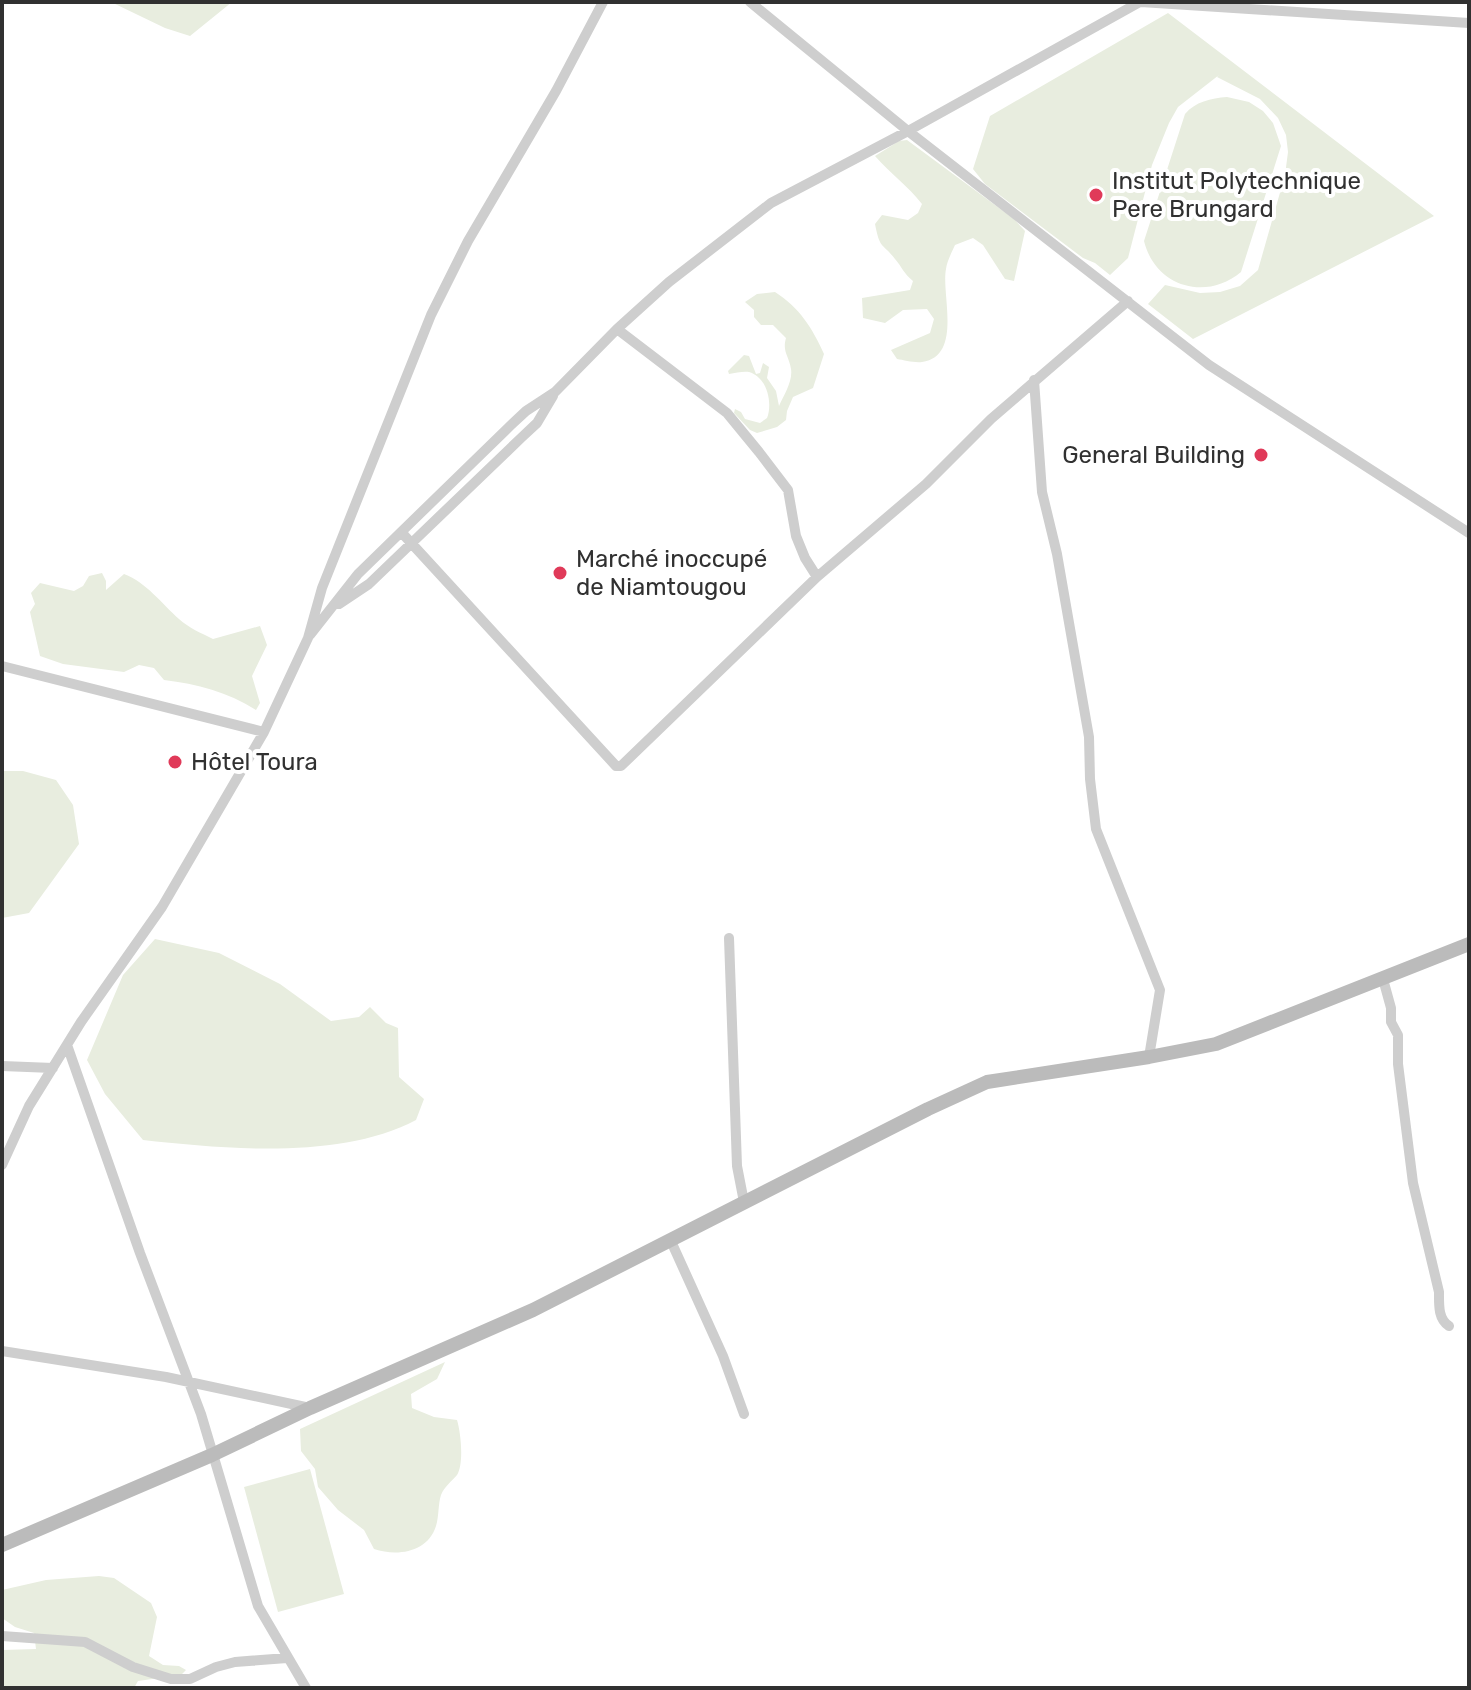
<svg xmlns="http://www.w3.org/2000/svg" width="1471" height="1690" font-family="Rubik,sans-serif">
  <style>
    .green { fill: #e8eddf }
    .lines { fill: none; stroke-linecap: round; stroke-linejoin: round }
    .street { stroke: #cecece; stroke-width: 10 }
    .secondary { stroke: #bbb; stroke-width: 14 }
    .poi-dot { fill: #e03a59; stroke: #fff; stroke-width: 3 }
    .labels { text-anchor: middle; dominant-baseline: central; stroke-width: 8; stroke-linejoin: round; paint-order: stroke }
    .poi-label { font-size: 24px; fill: #313131; stroke: #fff; text-anchor: start }
  </style>
  <rect width="100%" height="100%" fill="#fff"/>
  <!-- green -->
  <path class="green" d="M111,2H232L190,36L165,28Z
    M1168,13L1434,216L1193,339L1148,304L1165,285L1200,293L1220,292L1240,286L1258,270L1285,175L1288,152L1286,135L1278,118L1260,99L1217,77L1219,75L1178,107L1169,123L1152,165L1128,258L1110,275L1095,263L1083,258L985,184L973,169L990,116Z
    M1227,97L1249,102L1263,111L1273,123L1281,146L1241,272C1205,302 1155,286 1144,241L1185,114C1195,102 1211,98 1227,97Z
    M907,140L1014,219L1025,231L1014,281L1005,279L983,245L973,238L955,245C952,252 947,261 946,269C941,294 963,356 922,362C914,363 904,360 897,359L891,350L930,333L934,319L927,309L903,310L885,323L863,318L862,298L910,290L913,281C904,274 902,267 895,259C882,242 880,250 875,224L882,215L908,220L918,213L922,204C908,186 890,173 875,156L899,141Z
    M775,292C799,307 813,329 824,354L813,388L793,397L787,411L786,420L777,427L757,433L750,430L734,413L735,409L741,412L745,419L760,423L767,418C773,403 767,377 749,372C743,371 736,373 729,374L728,371L744,355L749,356L756,374L760,373L763,363L769,367L767,378L776,391L779,406C784,395 793,381 791,369C789,356 782,352 786,338L773,325H761L754,317V310L745,302L757,294Z
    M102,573L106,581V590L124,574C147,583 161,603 179,619C189,628 201,633 213,639L260,626L267,645L252,676L260,703L256,710C228,692 197,684 164,680L154,668L139,665L124,672L63,664L40,656L30,612L35,604L31,593L40,583L74,591L83,586L89,576Z
    M2,771H23L56,780L73,805L79,844L29,913L2,918Z
    M155,939L219,953L280,984L331,1021L359,1017L370,1007L386,1023L398,1028L399,1077L424,1099L416,1120C341,1160 225,1149 143,1140L105,1094L87,1060L123,975Z
    M445,1362L437,1379L411,1394L412,1408L434,1417L457,1420C461,1433 464,1464 457,1475C452,1481 444,1487 441,1495C438,1504 439,1516 436,1526C428,1552 398,1557 374,1549L364,1530L338,1510L318,1487L315,1469L301,1451L300,1429Z
    M310,1469L344,1594L278,1612L244,1487Z
    M99,1576L114,1578L151,1603L157,1617L149,1656L163,1665L179,1666L186,1670L181,1675L138,1681L134,1688H2V1650L36,1649L34,1633L15,1627L2,1618V1590L46,1580Z"/>
  <g class="lines">
    <!-- street -->
    <path class="street" d="M750,2L908,131L1209,365L1469,533
      M1141,2L1469,23
      M617,329L727,413L759,452L788,490L796,536L805,558L817,577
      M1034,380L1042,492L1057,554L1089,737L1090,779L1096,829L1160,990L1149,1057
      M402,533L616,766H621L817,577L926,484L991,419L1128,301
      M339,604L369,584L521,438L537,423L553,396
      M310,635L358,574L511,425L526,411L555,392L617,329L669,282L771,203L908,131L1140,2
      M2,666L264,732
      M729,938L737,1166L744,1202
      M1383,979L1391,1008V1022L1398,1035V1064L1413,1183L1439,1292C1439,1305 1438,1319 1449,1326
      M67,1045L140,1253L201,1414L258,1606L306,1688
      M2,1066L53,1068
      M2,1165L29,1106L81,1022L162,907L264,732L308,638L322,588L431,315L468,241L556,91L603,2
      M670,1239L723,1356L744,1414
      M2,1351L166,1377L310,1408
      M2,1636L85,1642L133,1667L171,1679H190L216,1667L235,1662L287,1658"/>
    <!-- secondary -->
    <path class="secondary" d="M2,1545L212,1455L310,1408L533,1310L928,1109L987,1082L1149,1057L1216,1044L1469,944"/>
  </g>
  <!-- markers -->
  <g class="poi-dot">
    <circle cx="1096" cy="195" r="8"/>
    <circle cx="1261" cy="455" r="8"/>
    <circle cx="560" cy="573" r="8"/>
    <circle cx="175" cy="762" r="8"/>
  </g>
  <g class="labels">
    <!-- poi labels -->
    <g class="poi-label">
      <text x="1112" y="181">Institut Polytechnique<tspan x="1112" dy="28">Pere Brungard</tspan></text>
      <text x="1245" y="455" text-anchor="end">General Building</text>
      <text x="576" y="559">Marché inoccupé<tspan x="576" dy="28">de Niamtougou</tspan></text>
      <text x="191" y="762">Hôtel Toura</text>
    </g>
  </g>
  <!-- border -->
  <rect width="1471" height="1690" fill="none" stroke="#313131" stroke-width="8"/>
</svg>
